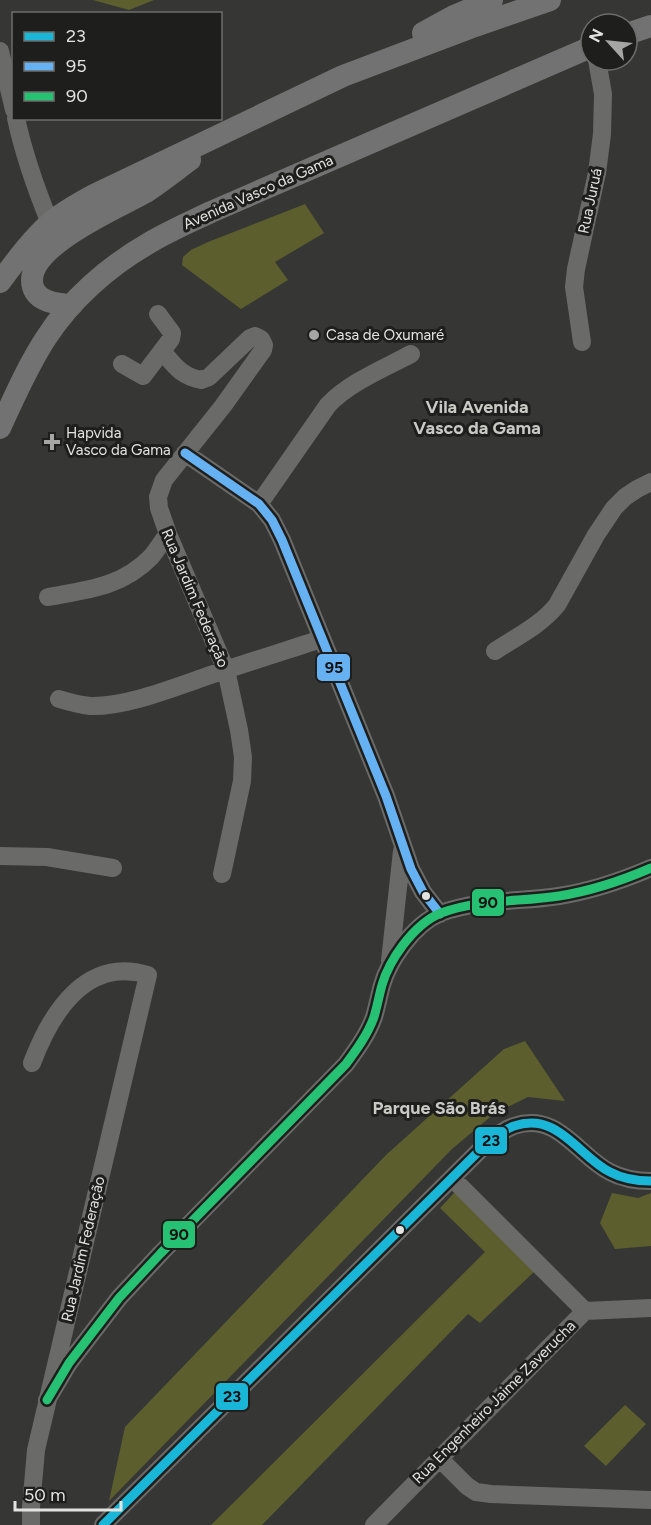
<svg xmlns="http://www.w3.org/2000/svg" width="651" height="1525" font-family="Figtree,sans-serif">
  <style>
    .green { fill: #5c5f2d }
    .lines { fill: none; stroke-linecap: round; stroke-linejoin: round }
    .minor { stroke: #6a6a69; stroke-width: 18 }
    .major { stroke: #727272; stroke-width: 22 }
    .bus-1-casing { stroke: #1e1e1d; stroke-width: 14 }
    .bus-2-casing { stroke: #1e1e1d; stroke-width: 14 }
    .bus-3-casing { stroke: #1e1e1d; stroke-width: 14 }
    .bus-1 { stroke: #1ab6d8; stroke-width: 9 }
    .bus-2 { stroke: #66b1f2; stroke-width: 9 }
    .bus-3 { stroke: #26c172; stroke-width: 9 }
    .poi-dot { fill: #a6a6a5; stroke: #1e1e1d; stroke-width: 2 }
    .bus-dot { fill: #e3e3e1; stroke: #1e1e1d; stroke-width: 2 }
    .labels { text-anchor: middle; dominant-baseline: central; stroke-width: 6; stroke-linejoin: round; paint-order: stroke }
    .street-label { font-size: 15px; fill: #e3e3e1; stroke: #1e1e1d }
    .poi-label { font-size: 15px; fill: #e3e3e1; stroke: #1e1e1d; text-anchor: start }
    .quarter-label { font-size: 18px; font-weight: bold; fill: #c9c9c5; stroke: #1e1e1d }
    .line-badge { stroke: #1e1e1d; stroke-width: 2 }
    .pale-badge-label { font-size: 16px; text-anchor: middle; font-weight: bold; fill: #111 }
  </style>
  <rect width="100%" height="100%" fill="#363635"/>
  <!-- green -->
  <path class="green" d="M93,0H154L129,10Z
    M305,204L324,233L275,262L288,280L241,309L182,265L183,257L191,250L208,242Z
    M525,1041L565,1101L528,1097L495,1113L452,1149L109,1501L125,1427L386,1155L504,1049Z
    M455,1192L536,1270L480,1323L468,1314L262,1525H211L485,1252L440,1208Z
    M612,1193L638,1198L651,1193V1246L615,1249L600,1223Z
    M625,1405L646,1424L606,1466L584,1446Z"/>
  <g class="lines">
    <!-- minor -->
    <path class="minor" d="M0,51L14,110
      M16,118C24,155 36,189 50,223
      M582,342L574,287L576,269L597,173L602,134L603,94L597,60
      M162,351C175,366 181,376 201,380L209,377L250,338L255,336L261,339L264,345L263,350L223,406L164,480L158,497L159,508L168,534L226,670L239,730L243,757L242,781L222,874
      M122,364L143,376L171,339L172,333L158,314
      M185,453L259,504L272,520L282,540L386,796L411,869L423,892L440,914
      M259,504L328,405C350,382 383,369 411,354
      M48,597C87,590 122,587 151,557C157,550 162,541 168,534
      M495,651C516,637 541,625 557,605L596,535L614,508L625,497L637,489L651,482
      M59,699C69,702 80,705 90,706C125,707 170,689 202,678C242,664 282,652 321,639
      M0,856L47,857L113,868
      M390,961L402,851
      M452,1178L585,1311
      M585,1311L651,1308
      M47,1400L69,1363L119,1298L161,1253L346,1064C357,1049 368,1034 374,1017C377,1007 379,996 382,985C386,971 394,957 403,945C413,932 426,919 441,913C478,899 521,902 559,896C591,891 621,881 651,868
      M439,1458L467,1486L476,1492L491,1494L651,1500
      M31,1525V1507L36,1450L148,975C86,956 51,1013 32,1063
      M103,1525L483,1147C493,1139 502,1130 514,1126C558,1111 578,1156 610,1172C623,1179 637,1181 651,1181
      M374,1525L585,1311"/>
    <!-- major -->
    <path class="major" d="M423,33L454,16L492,0
      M627,34L651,26
      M0,282C15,262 31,240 50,223C63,212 79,203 94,195L343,76L475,26L550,0
      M72,305C59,304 38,303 33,287C21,248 120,207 146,192C161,182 175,171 190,160
      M0,428C14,398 27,367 46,338C71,299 109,266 149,243C169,231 190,222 211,212L591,47"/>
    <defs>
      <path id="bus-1" d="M103,1525L483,1147C493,1139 502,1130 514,1126C558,1111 578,1156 610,1172C623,1179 637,1181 651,1181"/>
      <path id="bus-2" d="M185,453L259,504L272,520L282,540L386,796L411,869L423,892L440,914"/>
      <path id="bus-3" d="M47,1400L69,1363L119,1298L161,1253L346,1064C357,1049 368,1034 374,1017C377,1007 379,996 382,985C386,971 394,957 403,945C413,932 426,919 441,913C478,899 521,902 559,896C591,891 621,881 651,868"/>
    </defs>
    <!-- bus-1 casing -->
    <use href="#bus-1" class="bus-1-casing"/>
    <!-- bus-2 casing -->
    <use href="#bus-2" class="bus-2-casing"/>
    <!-- bus-3 casing -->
    <use href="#bus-3" class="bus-3-casing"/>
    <!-- bus-1 -->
    <use href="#bus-1" class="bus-1"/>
    <!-- bus-2 -->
    <use href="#bus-2" class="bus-2"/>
    <!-- bus-3 -->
    <use href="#bus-3" class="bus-3"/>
  </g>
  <!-- markers -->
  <g class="poi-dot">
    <circle cx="314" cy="335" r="6"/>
    <path d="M49 433h6v6h6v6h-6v6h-6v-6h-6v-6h6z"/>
  </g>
  <g class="bus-dot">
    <circle cx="426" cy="896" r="5"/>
    <circle cx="400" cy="1230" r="5"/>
  </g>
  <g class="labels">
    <!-- street labels -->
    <g class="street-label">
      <text transform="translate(258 192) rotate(-24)">Avenida Vasco da Gama</text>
      <text transform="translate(590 201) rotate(-78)">Rua Juruá</text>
      <text transform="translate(195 598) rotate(67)">Rua Jardim Federação</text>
      <text transform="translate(83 1249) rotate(-77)">Rua Jardim Federação</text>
      <text transform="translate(494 1402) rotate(-45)">Rua Engenheiro Jaime Zaverucha</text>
    </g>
    <!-- poi labels -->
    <g class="poi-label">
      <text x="326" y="335">Casa de Oxumaré</text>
      <text x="66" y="433">Hapvida<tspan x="66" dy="17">Vasco da Gama</tspan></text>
    </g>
    <!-- quarter labels -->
    <g class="quarter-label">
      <text x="477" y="407">Vila Avenida<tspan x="477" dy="21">Vasco da Gama</tspan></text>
      <text x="439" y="1108">Parque São Brás</text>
    </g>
  </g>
  <g class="line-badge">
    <rect x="316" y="653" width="35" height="29" rx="6" fill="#66b1f2"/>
    <rect x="471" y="888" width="34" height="29" rx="6" fill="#26c172"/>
    <rect x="474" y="1126" width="34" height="29" rx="6" fill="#1ab6d8"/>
    <rect x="162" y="1220" width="34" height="29" rx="6" fill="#26c172"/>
    <rect x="215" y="1382" width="34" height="29" rx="6" fill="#1ab6d8"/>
  </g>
  <g class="pale-badge-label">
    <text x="334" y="673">95</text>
    <text x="488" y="908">90</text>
    <text x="491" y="1146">23</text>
    <text x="179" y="1240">90</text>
    <text x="232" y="1402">23</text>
  </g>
  <!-- legend -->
  <rect x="12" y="12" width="210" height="108" fill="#1e1e1d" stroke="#6d6d6b" stroke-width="1.5"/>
  <rect x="24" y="32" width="30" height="9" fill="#1ab6d8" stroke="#6d6d6b" stroke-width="1.5"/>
  <text x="66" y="42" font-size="18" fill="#e3e3e1">23</text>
  <rect x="24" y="62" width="30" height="9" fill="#66b1f2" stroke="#6d6d6b" stroke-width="1.5"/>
  <text x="66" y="72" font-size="18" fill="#e3e3e1">95</text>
  <rect x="24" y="92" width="30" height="9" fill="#26c172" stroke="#6d6d6b" stroke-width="1.5"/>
  <text x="66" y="102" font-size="18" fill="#e3e3e1">90</text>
  <!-- north arrow -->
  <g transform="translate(609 42) rotate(297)"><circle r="28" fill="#1e1e1d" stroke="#6d6d6b" stroke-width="1.5"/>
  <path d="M0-4.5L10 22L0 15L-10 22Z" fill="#a6a6a5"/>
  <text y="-9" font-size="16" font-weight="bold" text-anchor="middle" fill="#e3e3e1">N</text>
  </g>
  <!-- scale -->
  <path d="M15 1501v9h106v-9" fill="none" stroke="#e3e3e1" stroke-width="3"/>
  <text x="24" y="1501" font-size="18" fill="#e3e3e1" stroke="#1e1e1d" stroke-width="4.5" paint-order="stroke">50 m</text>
</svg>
